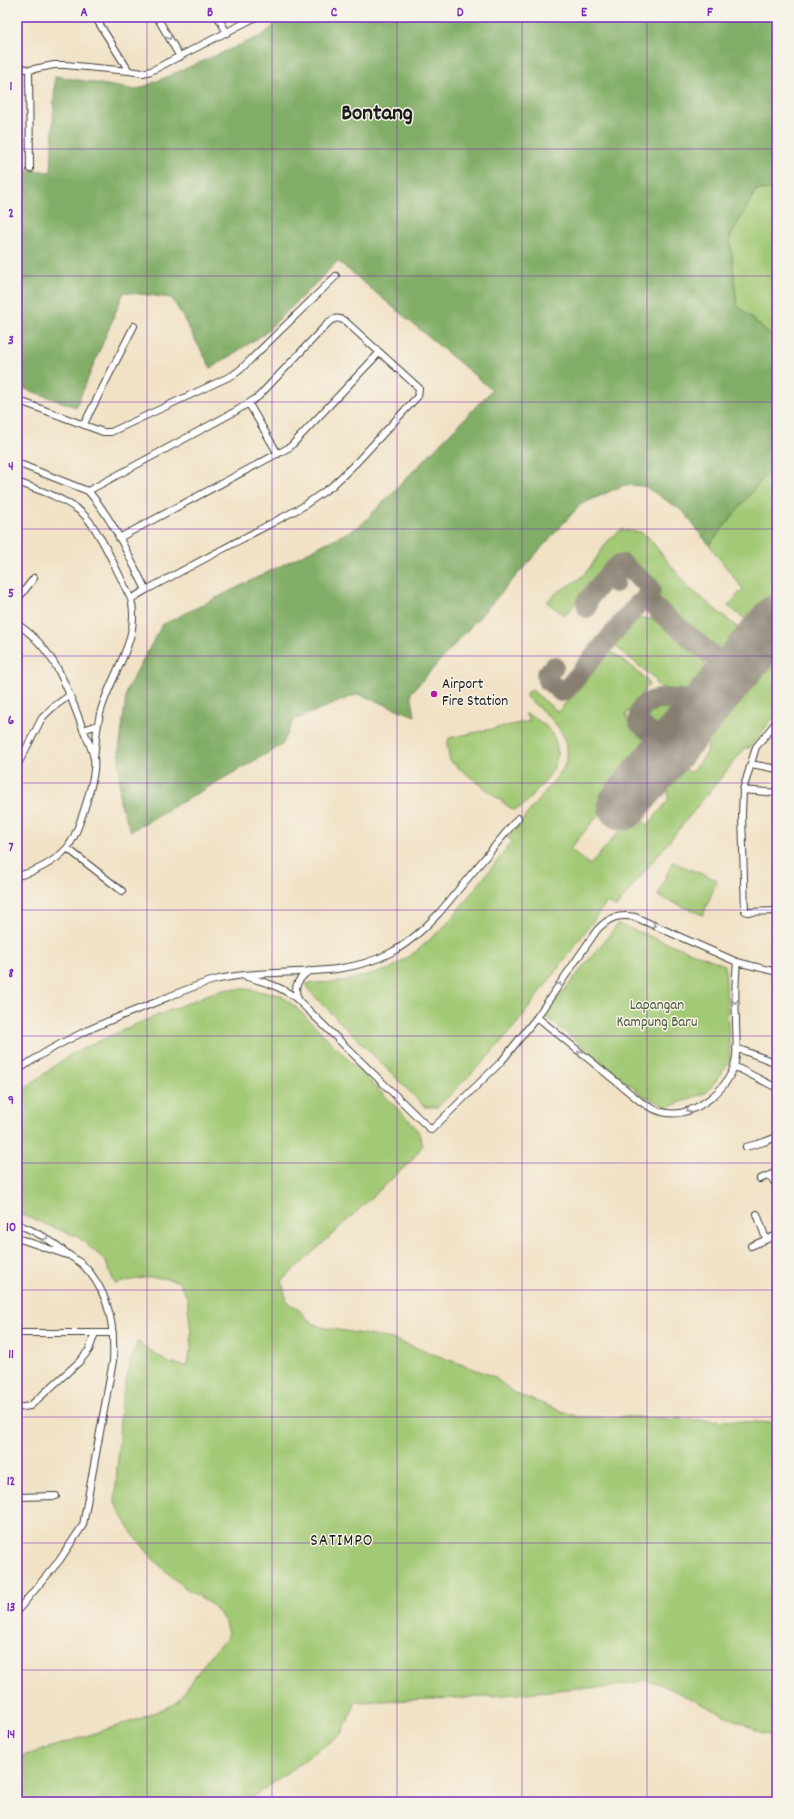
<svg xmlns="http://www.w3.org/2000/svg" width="794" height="1819" font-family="Dekko,sans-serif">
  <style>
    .green { fill: #a2c974; stroke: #5f7248 }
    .forest { fill: #81ad66; stroke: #4e6441 }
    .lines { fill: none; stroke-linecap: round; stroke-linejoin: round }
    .taxiway { stroke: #867f71; stroke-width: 20 }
    .runway { stroke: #867f71; stroke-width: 51 }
    .street-casing { stroke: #3c3a36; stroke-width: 8 }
    .street { stroke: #fff; stroke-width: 6 }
    .oneway { stroke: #999 }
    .grid { fill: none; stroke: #7b2cbf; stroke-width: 1; stroke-opacity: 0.55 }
    .poi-dot { fill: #b5179e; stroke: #f7f3e8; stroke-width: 1.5 }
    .labels { text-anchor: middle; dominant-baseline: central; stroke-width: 3; stroke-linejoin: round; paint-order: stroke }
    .poi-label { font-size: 15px; fill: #1c1c1c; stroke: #f7f3e8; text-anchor: start }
    .park-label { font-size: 15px; fill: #4b593b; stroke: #f7f3e8 }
    .quarter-label { font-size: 17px; letter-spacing: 1px; fill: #1c1c1c; stroke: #f7f3e8 }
    .town-label { font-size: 23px; font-weight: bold; fill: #1c1c1c; stroke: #f7f3e8 }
    .neatline { fill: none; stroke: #7b2cbf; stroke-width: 1.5 }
    .grid-label { font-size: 13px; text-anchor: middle; font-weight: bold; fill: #7b2cbf }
  </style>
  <rect width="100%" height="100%" fill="#f7f3e8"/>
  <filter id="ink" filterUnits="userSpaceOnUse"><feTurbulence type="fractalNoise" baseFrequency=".025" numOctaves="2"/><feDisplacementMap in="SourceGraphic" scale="8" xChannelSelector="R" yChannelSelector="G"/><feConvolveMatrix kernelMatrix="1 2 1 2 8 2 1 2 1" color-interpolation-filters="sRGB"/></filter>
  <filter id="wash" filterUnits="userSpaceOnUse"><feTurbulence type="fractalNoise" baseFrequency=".012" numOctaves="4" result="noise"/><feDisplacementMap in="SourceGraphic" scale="16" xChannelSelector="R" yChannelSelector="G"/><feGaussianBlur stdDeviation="0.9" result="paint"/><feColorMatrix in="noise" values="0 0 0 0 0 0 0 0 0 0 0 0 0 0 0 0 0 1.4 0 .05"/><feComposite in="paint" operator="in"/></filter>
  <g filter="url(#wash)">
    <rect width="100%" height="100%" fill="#f1e2c6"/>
    <!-- green -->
    <path class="green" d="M777,189V341L737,305L730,238L756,190Z
      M777,461V599L759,621L753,623L749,622L728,606L743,589L709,545Z
      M621,530L640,532L648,537L689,588L742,631L743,640L733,652L727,654L715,652L664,609C660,603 659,598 660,590L617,555L565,616L547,602C556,591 568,587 579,579C596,565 602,541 621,530Z
      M645,618L653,619L705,663L709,676L708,683L700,692H679L657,686L655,679L614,645L635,619Z
      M777,640V713L749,748H745L616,907L607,902L519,1021L487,1058L438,1107H425L310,992L306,985L309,983L340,982L390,969L418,950L447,924L512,842L508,838L563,769C579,737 547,715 526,697L527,693L532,690L558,712L610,650L646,679L649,684L626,715L630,726L654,748L570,849L590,865L634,814L648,825L668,801L669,769L677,761L691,773L707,753L711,721Z
      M660,708C681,708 672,721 663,731L651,725L648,720L651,713Z
      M525,714C552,723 567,748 550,775C547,780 541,786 536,791C529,799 524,809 513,810L450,761L447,746L449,738L530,721Z
      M672,862L717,880L703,915L658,896Z
      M618,924L725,965L730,1062L707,1092L668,1107L644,1096L544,1015Z
      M227,989H246L280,995L297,1008L410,1121L418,1131L423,1145L410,1162L282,1281L287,1302L299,1310L309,1321L321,1327L392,1339L493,1376L514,1393L578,1417H635L777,1423V1740L660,1684L646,1680L606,1688H579L483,1697L356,1702L342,1733L246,1802H17V1758L139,1719L177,1703L210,1655L226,1639L228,1633L224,1620L212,1605L181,1585L155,1561L132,1533L115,1503L121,1405L131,1358L138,1342L169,1363L186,1366L191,1350V1333L187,1297L179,1282C153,1274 140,1278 115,1284L105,1260L78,1237L17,1213V1094L71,1054L134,1025L209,994Z"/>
    <!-- forest -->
    <path class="forest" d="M283,17H777V189L756,190L730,238L737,305L777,341V461L709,545L683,511L644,486L624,485L580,505L411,693L415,716L358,694L294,720L282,745L131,831L120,803L119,751L127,689L162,625L360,526L492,390L338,261L264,334L211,368L172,298L124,292L76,407L17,386V169L51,172L55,76L136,90L263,35Z"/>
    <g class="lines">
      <!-- taxiway -->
      <path class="taxiway" d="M615,583L610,577L609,573L617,565L623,564L650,587L651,589L647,595L651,604
        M587,608L586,602L609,573
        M554,666L546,675L547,680L561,692L566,690L638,604L644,602L651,604L723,664
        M722,686L725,673L723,664L730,665L742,662
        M670,749L639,723C634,687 689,700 708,703"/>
      <!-- runway -->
      <path class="runway" d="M623,805L777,620"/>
    </g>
  </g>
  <g filter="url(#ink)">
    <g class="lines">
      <defs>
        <path id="street" d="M95,17L129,71L143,73L151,71L256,17
          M157,17L180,57
          M218,17L227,33
          M17,66L29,70L54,65H65L129,71
          M29,70L30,169
          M17,400L103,432H111L233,375L241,369L336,276
          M249,404L278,454
          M84,424L134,326
          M17,463L88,491C113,519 129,557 146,590L131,599
          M17,482C39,490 62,497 81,512C99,527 119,576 131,599C141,637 113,672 102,707C96,724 96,742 94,759
          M88,491L236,411L258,397L329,322C335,318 338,317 345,321L419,388L418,396L357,462L332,486L302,507L146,590
          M119,538L290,447L379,353
          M17,600L34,578
          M17,624C53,647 67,686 81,724C85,735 92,747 94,759C97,775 78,835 67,848C55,862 35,872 17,876
          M777,721L756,747L743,790L777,793
          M83,730L98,725
          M751,764L777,769
          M17,766L42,718L52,708L70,695
          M743,790L742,815L745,911L747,912L777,911
          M67,848L122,891
          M309,971C298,979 292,987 299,1001L431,1130L501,1062L537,1017L597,930C609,917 619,914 635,917L737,962L777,972
          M247,977C265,982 283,987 298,1000
          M537,1017L641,1102C649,1107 658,1112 667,1113C695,1117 729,1089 735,1062C738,1049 736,1034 736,1020C735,1000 735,981 737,962
          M736,1048L777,1063
          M734,1066L777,1088
          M17,1071C58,1041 102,1023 149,1005C171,996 192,986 215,980C272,966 336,981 390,953C408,944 425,928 439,913L518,818
          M746,1147L764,1142L777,1137
          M770,1175L777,1186
          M760,1179L777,1172
          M757,1214L766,1239
          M17,1224C38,1232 53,1241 69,1255C73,1258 78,1261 82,1264C108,1289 115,1326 113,1361L83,1525L59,1561L17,1611
          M17,1238L67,1255
          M751,1246L777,1235
          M17,1333H113
          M17,1408L30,1406L79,1362L89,1350L95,1333
          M17,1497L56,1496"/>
      </defs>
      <!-- street casing -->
      <use href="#street" class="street-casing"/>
      <!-- street -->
      <use href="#street" class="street"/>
    </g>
    <!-- one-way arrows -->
    <defs><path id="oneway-chevron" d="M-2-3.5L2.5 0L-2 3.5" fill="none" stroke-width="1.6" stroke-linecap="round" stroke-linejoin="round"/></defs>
    <g class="oneway">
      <use href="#oneway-chevron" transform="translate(169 37) rotate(60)"/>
      <use href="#oneway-chevron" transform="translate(653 925) rotate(24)"/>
      <use href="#oneway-chevron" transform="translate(559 985) rotate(-56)"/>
      <use href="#oneway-chevron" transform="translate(735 1001) rotate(89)"/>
      <use href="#oneway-chevron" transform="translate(580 1053) rotate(-140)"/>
      <use href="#oneway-chevron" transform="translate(689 1110) rotate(160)"/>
      <use href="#oneway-chevron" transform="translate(46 1237) rotate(27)"/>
    </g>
  </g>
  <!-- grid -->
  <path class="grid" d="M147,17V1802M272,17V1802M397,17V1802M522,17V1802M647,17V1802M17,149H777M17,276H777M17,402H777M17,529H777M17,656H777M17,783H777M17,910H777M17,1036H777M17,1163H777M17,1290H777M17,1417H777M17,1543H777M17,1670H777"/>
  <!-- markers -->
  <circle class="poi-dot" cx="434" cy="694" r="4"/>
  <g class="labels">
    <!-- poi labels -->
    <g class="poi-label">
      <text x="442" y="685">Airport<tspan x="442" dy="17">Fire Station</tspan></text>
    </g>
    <!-- park labels -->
    <g class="park-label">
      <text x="657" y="1006">Lapangan<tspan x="657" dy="17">Kampung Baru</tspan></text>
    </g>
    <!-- quarter labels -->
    <g class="quarter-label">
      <text x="342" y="1542">SATIMPO</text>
    </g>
    <!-- town labels -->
    <g class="town-label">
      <text x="377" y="114">Bontang</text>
    </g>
  </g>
  <!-- margin -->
  <rect width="794" height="1819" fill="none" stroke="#f7f3e8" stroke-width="44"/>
  <rect x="22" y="22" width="750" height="1775" class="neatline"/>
  <g class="grid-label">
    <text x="84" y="16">A</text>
    <text x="210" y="16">B</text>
    <text x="334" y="16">C</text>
    <text x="460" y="16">D</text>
    <text x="584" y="16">E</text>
    <text x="710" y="16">F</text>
    <text x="11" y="90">1</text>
    <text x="11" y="217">2</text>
    <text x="11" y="344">3</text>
    <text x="11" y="470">4</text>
    <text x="11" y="597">5</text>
    <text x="11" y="724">6</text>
    <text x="11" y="851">7</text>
    <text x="11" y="977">8</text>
    <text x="11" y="1104">9</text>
    <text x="11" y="1231">10</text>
    <text x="11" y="1358">11</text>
    <text x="11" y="1485">12</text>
    <text x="11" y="1611">13</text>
    <text x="11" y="1738">14</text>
  </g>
</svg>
